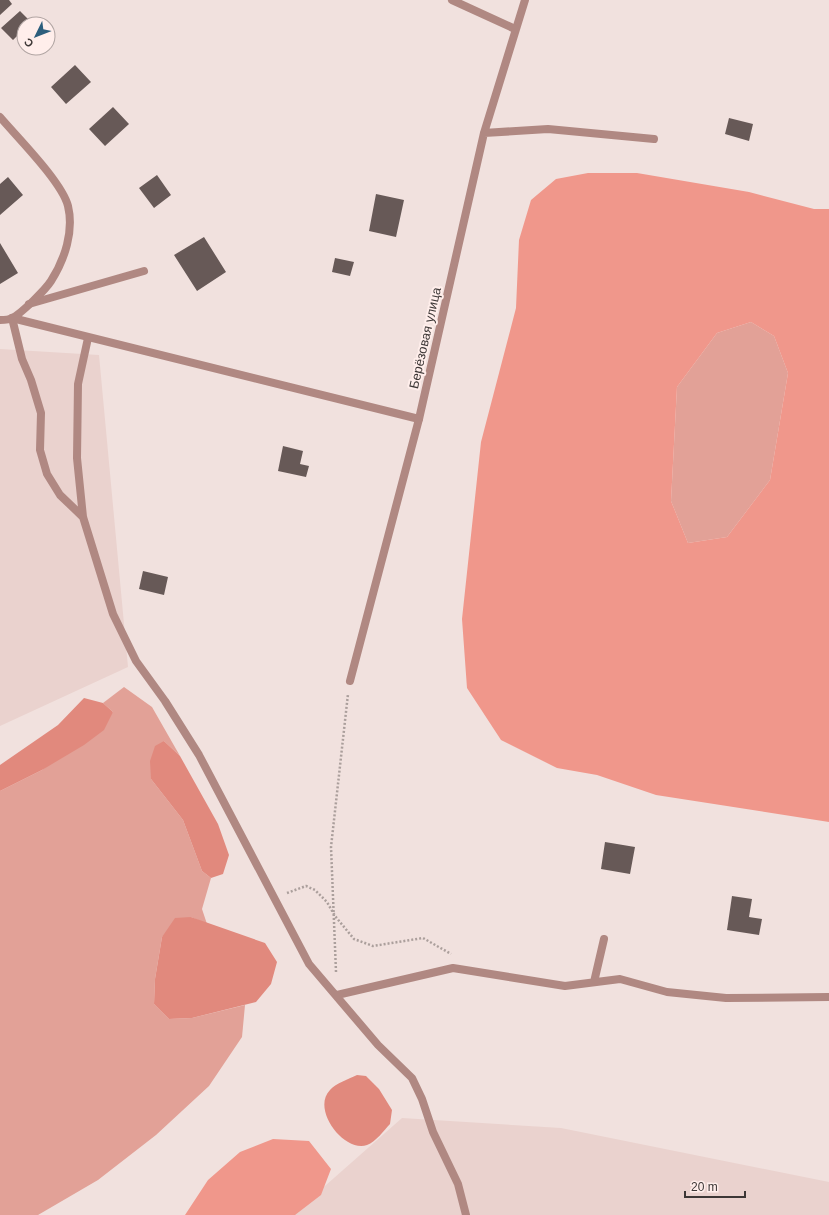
<svg xmlns="http://www.w3.org/2000/svg" width="829" height="1215" font-family="Arial,sans-serif">
  <style>
    .built { fill: #ead2ce }
    .green { fill: #e2a197 }
    .forest { fill: #f0978b; fill-rule: evenodd }
    .water { fill: #e1897d }
    .building { fill: #675957 }
    .lines { fill: none; stroke-linecap: round; stroke-linejoin: round }
    .path { stroke: #ab9f9c; stroke-width: 2.5; stroke-dasharray: 2 2; stroke-linecap: butt }
    .service { stroke: #b08882; stroke-width: 8 }
    .minor { stroke: #b08882; stroke-width: 8 }
    .labels { text-anchor: middle; dominant-baseline: central; stroke-width: 4; stroke-linejoin: round; paint-order: stroke }
    .street-label { font-size: 13px; fill: #3d3736; stroke: #ffeeeb }
  </style>
  <rect width="100%" height="100%" fill="#f1e1de"/>
  <!-- built -->
  <path class="built" d="M0,349L99,355L128,667L0,726Z
    M402,1118L561,1128L829,1182V1215H292Z"/>
  <!-- green -->
  <path class="green" d="M751,322L774,336L788,373L770,480L727,537L688,543L671,501L677,387L717,333Z
    M124,687L152,707L180,756L164,741L151,779L183,820L202,871L211,878L202,909L207,924L191,917L162,937L155,979L154,1004L169,1019L192,1018L245,1005L242,1037L209,1086L156,1135L98,1180L38,1215H0V791L42,770L113,712L103,703Z"/>
  <!-- forest -->
  <path class="forest" d="M588,173H637L749,192L814,209H829V822L656,795L597,775L557,768L501,740L467,688L462,619L481,442L516,308L519,240L531,200L556,179ZM751,322L774,336L788,373L770,480L727,537L688,543L671,501L677,387L717,333Z
    M273,1139L309,1141L331,1169L321,1195L295,1215H185L208,1180L240,1152Z"/>
  <!-- water -->
  <path class="water" d="M84,698L103,703L113,712L104,730L84,745L42,770L0,791V765L58,725Z
    M164,741L180,756L218,824L229,855L223,874L211,878L202,871L183,820L151,779L150,761L155,746Z
    M191,917L265,943L277,962L271,984L256,1002L192,1018L169,1019L154,1004L155,979L162,937L175,918Z
    M357,1075L366,1076L379,1089L392,1110L390,1124C384,1130 376,1142 367,1145C344,1153 311,1109 330,1090C336,1083 349,1079 357,1075Z"/>
  <!-- building -->
  <path class="building" d="M0,0H9L12,4L0,15Z
    M20,11L31,22L24,24V29L13,40L1,28Z
    M75,65L91,82L66,104L51,87Z
    M113,107L129,124L105,146L89,129Z
    M729,118L753,124L749,141L725,134Z
    M157,175L171,195L154,208L139,188Z
    M8,177L23,195L0,215V184Z
    M376,194L404,200L396,237L369,231Z
    M204,237L226,272L197,291L174,255Z
    M0,243L18,273L0,284Z
    M335,258L354,262L350,276L332,272Z
    M283,446L303,451L300,464L309,466L306,477L278,471Z
    M143,571L168,577L164,595L139,589Z
    M605,842L635,847L630,874L601,869Z
    M732,896L752,899L749,917L762,919L759,935L727,930Z"/>
  <g class="lines">
    <!-- path -->
    <path class="path" d="M287,893L306,886L315,890L327,902L335,916L354,939L373,946L423,938L451,954
      M336,972L331,847L348,694"/>
    <!-- service -->
    <path class="service" d="M484,133L548,129L654,139
      M29,304L144,271
      M12,318L22,359L31,380L41,413L40,450L47,474L60,495L83,517
      M88,338L78,384L77,458L83,517L113,614L136,661L165,701L199,755L309,964L378,1045L412,1078L422,1099L433,1132L458,1184L466,1215
      M350,681L419,419L484,133L525,0
      M594,982L604,939
      M337,995L453,968L565,986L620,979L667,992L726,998L829,997"/>
    <!-- minor -->
    <path class="minor" d="M452,0L515,29
      M0,117C17,137 62,182 68,206C74,231 65,259 51,281C46,289 21,314 12,318C9,320 4,320 0,320
      M12,318L419,419"/>
  </g>
  <g class="labels">
    <!-- street labels -->
    <g class="street-label">
      <text transform="translate(425 338) rotate(-77)">Берёзовая улица</text>
    </g>
  </g>
  <!-- north arrow -->
  <g transform="translate(36 36) rotate(227)"><circle r="19" fill="#ffeeeb" stroke="#b1a5a3"/>
  <path d="M0-3L7 15L0 10L-7 15Z" fill="#2d5e7c"/>
  <text y="-6" font-size="11" font-weight="bold" text-anchor="middle" fill="#3d3736">С</text>
  </g>
  <!-- scale -->
  <path d="M685 1191v6h60v-6" fill="none" stroke="#3d3736" stroke-width="2"/>
  <text x="691" y="1191" font-size="12" fill="#3d3736" stroke="#ffeeeb" stroke-width="3" paint-order="stroke">20 m</text>
</svg>
